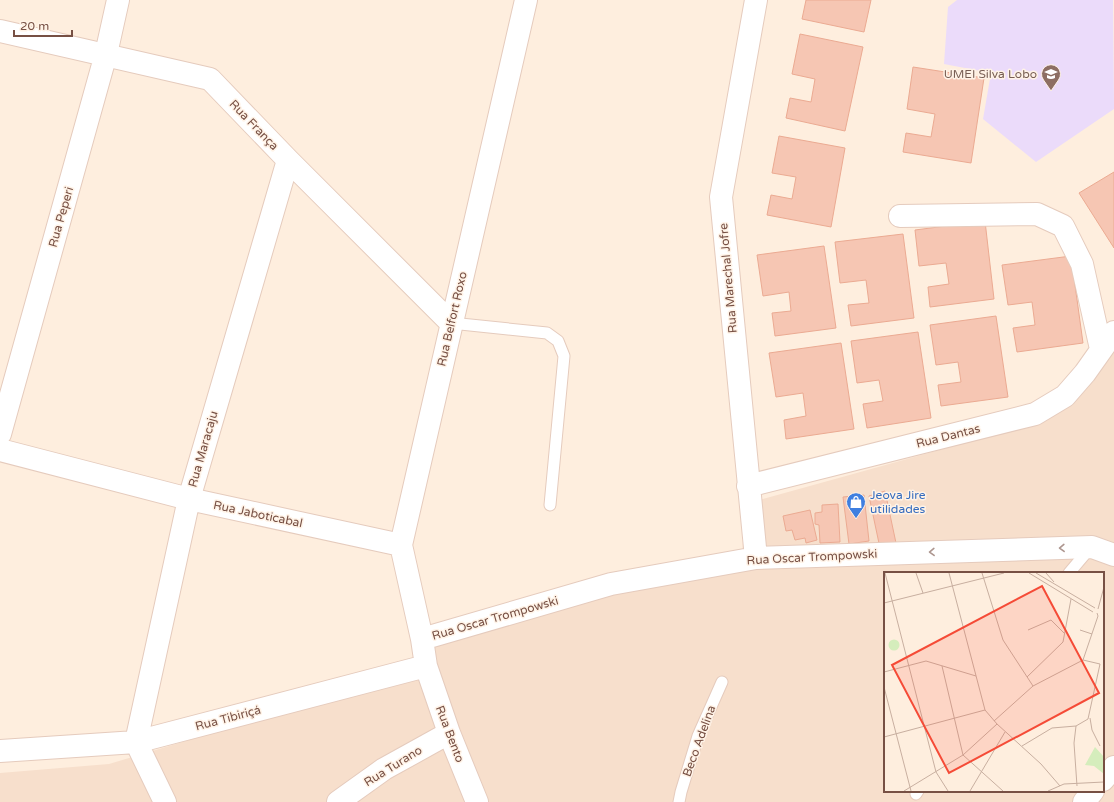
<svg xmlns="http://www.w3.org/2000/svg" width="1114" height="802" font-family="'Varela Round',sans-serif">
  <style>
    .residential { fill: #f7dfcc; fill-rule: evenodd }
    .education { fill: #ebdbfa }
    .building { fill: #f6c6b3; stroke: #ebaa92 }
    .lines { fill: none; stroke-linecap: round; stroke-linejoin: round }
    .lane-casing { stroke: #e5cbbd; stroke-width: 13 }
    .street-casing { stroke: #e5cbbd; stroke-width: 24 }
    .lane { stroke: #fff; stroke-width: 11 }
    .street { stroke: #fff; stroke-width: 22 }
    .oneway { stroke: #ad968f }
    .labels { text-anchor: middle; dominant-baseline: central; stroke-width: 3; stroke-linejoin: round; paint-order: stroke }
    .education-label { font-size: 12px; fill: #785e54; stroke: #fff3e7; text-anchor: end }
    .street-label { font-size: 12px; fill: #775044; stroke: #fff3e7 }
    .shop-label { font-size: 12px; fill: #366cbe; stroke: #fff3e7; text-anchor: start }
    .inset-road { fill: none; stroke: #c8afa0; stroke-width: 1 }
    .view { fill: #f54b37; fill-opacity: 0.15; stroke: #f54b37; stroke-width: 2 }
    .inset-edge { fill: none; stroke: #775044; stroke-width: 2 }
  </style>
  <rect width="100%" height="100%" fill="#feeede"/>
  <!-- residential -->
  <path class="residential" d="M1114,344V802H0V773L109,764L376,684L426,664L425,641L742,561L745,504L1048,420ZM885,573H1103V791H885Z"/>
  <!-- education -->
  <path class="education" d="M957,0H1113L1114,109L1036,162L983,119L991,73L944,64L948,7Z"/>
  <!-- building -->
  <path class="building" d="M806,0H871L864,32L802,19Z
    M800,34L863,47L845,131L786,118L790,98L811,102L815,79L792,74Z
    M913,67L984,78L971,163L903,152L906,133L931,137L935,114L907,109Z
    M779,136L845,148L831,227L767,215L771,195L792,199L796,177L772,173Z
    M1114,172V248L1079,193Z
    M985,221L994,299L930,307L928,287L949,284L946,263L919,266L915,230Z
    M903,234L914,318L851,326L848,305L869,303L866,280L840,283L835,242Z
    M824,246L836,328L775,336L772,313L791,311L789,292L763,296L757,255Z
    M1071,256L1083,343L1017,352L1013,328L1035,325L1032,302L1008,305L1002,265Z
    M996,316L1008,397L941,406L938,385L961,382L958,362L936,365L930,325Z
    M918,332L931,418L867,428L863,404L883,401L879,380L857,383L851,341Z
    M841,343L854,429L786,439L784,420L806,416L803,393L776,397L769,353Z
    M885,491L896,543L880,548L869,496Z
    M864,495L869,541L849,544L843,497Z
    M838,504L840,542L820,543L819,525L815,524V513L822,512V505Z
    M810,510L817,540L806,543L805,538L795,540L792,530L786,531L783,516Z"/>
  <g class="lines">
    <defs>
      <path id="lane" d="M451,323L547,333L558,341L564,356L550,505
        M1069,573L1091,547
        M916,794L918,791
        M679,802L681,792L698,736L722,682"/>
      <path id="street" d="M756,0L721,197L756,558
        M0,31L210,79L288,160L451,323
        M900,216L1037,214L1063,226L1082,264L1101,349
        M0,434L106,54L118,0
        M0,450L189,499L401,545
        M748,486L1035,414L1065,396L1085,373L1114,332
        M422,639L611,584L756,558L1092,547L1114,555
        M0,751L136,742L426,666
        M1103,780L1114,767
        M165,802L136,742L189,499L288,160
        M338,802L384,769L449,733
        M477,802L449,733L426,666L422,639L401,545L526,0
        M1084,802L1093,791"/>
    </defs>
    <!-- lane casing -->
    <use href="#lane" class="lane-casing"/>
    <!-- street casing -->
    <use href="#street" class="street-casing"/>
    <!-- lane -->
    <use href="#lane" class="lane"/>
    <!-- street -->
    <use href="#street" class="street"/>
  </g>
  <!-- one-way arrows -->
  <defs><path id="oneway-chevron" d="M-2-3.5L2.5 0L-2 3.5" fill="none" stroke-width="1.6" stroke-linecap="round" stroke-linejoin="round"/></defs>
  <g class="oneway">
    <use href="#oneway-chevron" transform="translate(1062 548) rotate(178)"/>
    <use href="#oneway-chevron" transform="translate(932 552) rotate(178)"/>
  </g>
  <!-- icons -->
  <defs>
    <symbol id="school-pin" viewBox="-11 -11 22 30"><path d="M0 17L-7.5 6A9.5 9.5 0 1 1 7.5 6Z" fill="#8d6e63" stroke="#fff3e7"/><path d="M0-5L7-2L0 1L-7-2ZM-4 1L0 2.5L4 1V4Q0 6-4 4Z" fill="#fff"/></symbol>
    <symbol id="shop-pin" viewBox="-11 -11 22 30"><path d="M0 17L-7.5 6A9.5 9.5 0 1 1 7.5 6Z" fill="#3f7fe0" stroke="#fff3e7"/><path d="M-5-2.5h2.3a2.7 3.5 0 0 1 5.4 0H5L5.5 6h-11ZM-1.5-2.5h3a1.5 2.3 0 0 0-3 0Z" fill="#fff"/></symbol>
  </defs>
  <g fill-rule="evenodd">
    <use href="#school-pin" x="1040" y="63" width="22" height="30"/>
    <use href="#shop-pin" x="845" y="491" width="22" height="30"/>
  </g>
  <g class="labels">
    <!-- education labels -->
    <g class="education-label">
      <text x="1037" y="74">UMEI Silva Lobo</text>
    </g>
    <!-- street labels -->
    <g class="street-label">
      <text transform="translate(254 125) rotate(46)">Rua França</text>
      <text transform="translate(61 217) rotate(-74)">Rua Peperi</text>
      <text transform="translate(728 278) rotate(-95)">Rua Marechal Jofre</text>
      <text transform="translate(452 319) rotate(-77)">Rua Belfort Roxo</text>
      <text transform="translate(948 436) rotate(-14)">Rua Dantas</text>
      <text transform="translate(203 449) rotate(-74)">Rua Maracaju</text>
      <text transform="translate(258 514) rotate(12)">Rua Jaboticabal</text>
      <text transform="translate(812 557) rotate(-3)">Rua Oscar Trompowski</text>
      <text transform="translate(495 618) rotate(-16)">Rua Oscar Trompowski</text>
      <text transform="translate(228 718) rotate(-15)">Rua Tibiriçá</text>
      <text transform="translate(450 734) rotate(69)">Rua Bento</text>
      <text transform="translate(699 741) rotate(-70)">Beco Adelina</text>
      <text transform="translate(393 766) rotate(-32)">Rua Turano</text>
    </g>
    <!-- shop labels -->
    <g class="shop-label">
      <text x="870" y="495">Jeova Jire<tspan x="870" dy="14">utilidades</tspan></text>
    </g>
  </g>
  <!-- overview -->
  <g transform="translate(884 572)">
    <rect width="220" height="220" fill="#feeede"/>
    <path d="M4.5 73a5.5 5.5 0 1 1 11 0a5.5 5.5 0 1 1-11 0ZM211,175L220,185V202L210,194L201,193Z" fill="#d5edbc"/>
    <path class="inset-road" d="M1,1L52,200L64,219M32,1L39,21M65,1L101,138L113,152L157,192L176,214M98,1L119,68L149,114M145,1L209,40M152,1L211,36M162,1L170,10M0,31L120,1M214,37L220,15M144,58L167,48L181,62M196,58L208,62M58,94L79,183L119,219M0,100L42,89L92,104M143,105L179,70L187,27M0,115L27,219M206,146L208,158L216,174M110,149L149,114L199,88L214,44L213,41M192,154L190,171L193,214M0,165L101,138M138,174L168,156L192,154L204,147L216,92L199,88M20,219L79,183L113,152M86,219L121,160M164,219L180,212L220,210"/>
    <path class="view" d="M158,14L215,121L65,201L8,93Z"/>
    <rect width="220" height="220" class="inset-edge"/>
  </g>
  <!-- scale -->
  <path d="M14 30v6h58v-6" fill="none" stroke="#775044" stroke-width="2"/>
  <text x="20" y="30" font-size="12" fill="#775044" stroke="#fff3e7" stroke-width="3" paint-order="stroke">20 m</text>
</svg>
